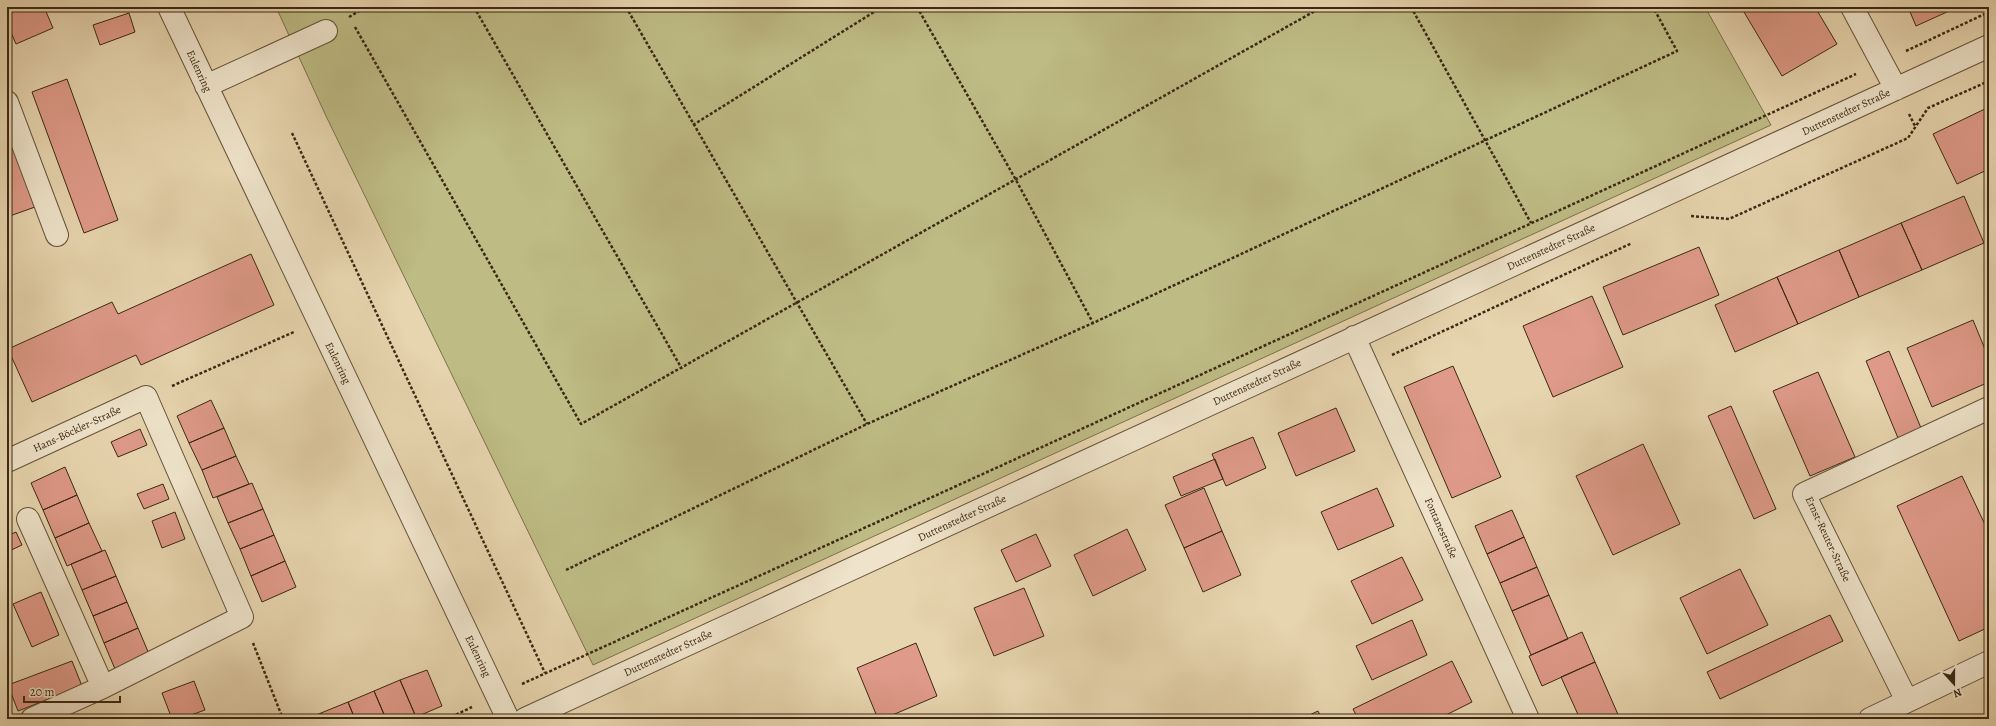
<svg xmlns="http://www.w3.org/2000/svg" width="1996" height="726" font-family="Alegreya,serif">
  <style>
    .green { fill: #bebb85; stroke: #7c724c }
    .building { fill: #df9a89; stroke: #3b2814 }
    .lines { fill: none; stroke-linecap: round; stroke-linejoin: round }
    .minor-casing { stroke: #66533b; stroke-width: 24 }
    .path { stroke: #3b2814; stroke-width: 2.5; stroke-dasharray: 3 2; stroke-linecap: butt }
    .minor { stroke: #efe4cb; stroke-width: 22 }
    .labels { text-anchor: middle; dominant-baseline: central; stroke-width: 3.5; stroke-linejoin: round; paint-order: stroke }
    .street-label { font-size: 11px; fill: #3b2814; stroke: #efe4cb }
  </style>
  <rect width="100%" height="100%" fill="#e7d5af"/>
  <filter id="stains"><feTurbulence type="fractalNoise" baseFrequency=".005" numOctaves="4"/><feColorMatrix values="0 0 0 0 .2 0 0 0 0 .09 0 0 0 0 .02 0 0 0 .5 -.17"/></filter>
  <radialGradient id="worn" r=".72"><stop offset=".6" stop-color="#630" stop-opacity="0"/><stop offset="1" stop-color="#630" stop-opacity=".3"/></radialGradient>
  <!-- green -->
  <path class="green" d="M276,7H1705L1771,125L593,665L326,116Z"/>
  <!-- building -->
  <path class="building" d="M7,7H44L53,28L16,44L7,23Z
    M1741,7H1815L1837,44L1782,76Z
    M1908,7H1958L1916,26Z
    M129,13L135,32L100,45L93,25Z
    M67,79L118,220L84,233L32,92Z
    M1989,107V169L1957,184L1933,134Z
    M11,141L35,207L7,217V143Z
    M1964,196L1984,243L1922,270L1901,223Z
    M1901,223L1922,270L1859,297L1839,250Z
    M1989,240V254L1984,243Z
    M1699,247L1719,295L1623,335L1603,287Z
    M1839,250L1859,297L1798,324L1777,277Z
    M251,254L274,305L141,365L136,355L32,402L8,349L112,302L118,314Z
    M1777,277L1798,324L1735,352L1715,305Z
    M1592,296L1623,367L1553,397L1523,326Z
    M1973,320L1989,359V382L1932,407L1907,348Z
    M1889,351L1921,428L1898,438L1866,361Z
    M1453,366L1501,477L1452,498L1404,387Z
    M1818,372L1855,457L1810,476L1773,391Z
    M211,400L224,428L189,443L177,416Z
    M1731,406L1776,509L1754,519L1708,416Z
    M1336,408L1355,451L1296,476L1278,433Z
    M224,428L236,456L202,470L189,443Z
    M140,429L147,445L118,457L111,442Z
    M1253,437L1266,468L1226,486L1212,454Z
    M1643,444L1680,524L1613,555L1576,476Z
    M236,456L249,484L213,498L202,470Z
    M1215,459L1223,479L1181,496L1173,477Z
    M65,467L77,495L43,510L31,483Z
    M1962,476L1989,533V627L1959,641L1897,506Z
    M252,483L263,509L228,523L217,497Z
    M163,484L169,499L144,509L137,494Z
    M1204,488L1222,531L1184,548L1165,505Z
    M1377,488L1394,526L1338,550L1321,512Z
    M77,495L89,523L55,538L43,510Z
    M263,509L274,535L240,549L228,523Z
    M1512,510L1524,537L1487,554L1475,526Z
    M175,512L185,539L162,548L152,521Z
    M89,523L102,551L67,566L55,538Z
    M1127,529L1146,570L1093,596L1074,555Z
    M1222,531L1241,575L1203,592L1184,548Z
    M16,532L22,545L7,552V536Z
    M1036,534L1051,566L1016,582L1001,550Z
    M274,535L285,561L251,576L240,549Z
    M1524,537L1537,567L1500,583L1487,554Z
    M105,550L116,576L82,590L71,564Z
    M1402,557L1423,600L1372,624L1351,581Z
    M285,561L296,587L262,602L251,576Z
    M1537,567L1549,595L1512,611L1500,583Z
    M1740,569L1768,625L1707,654L1680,598Z
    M116,576L127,602L93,616L82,590Z
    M1024,588L1044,636L994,656L974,608Z
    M41,592L59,635L32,647L13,604Z
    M1549,595L1568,639L1531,655L1512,611Z
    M127,602L138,628L104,643L93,616Z
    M1830,615L1843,641L1720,699L1707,672Z
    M1412,620L1427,655L1372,680L1356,646Z
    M138,628L149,654L115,669L104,643Z
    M1582,632L1595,662L1542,686L1529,656Z
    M916,643L937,696L883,719H878L857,668Z
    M72,661L82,686L18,711L8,685Z
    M1452,661L1472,702L1438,719H1358L1353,709Z
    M1595,662L1620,719H1580L1561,677Z
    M427,670L442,706L416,717L400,680Z
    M400,680L416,717L412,719H386L374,691Z
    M194,681L205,710L180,719H172L162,693Z
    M374,691L386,719H355L348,702Z
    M348,702L355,719H324L321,713Z
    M1318,711L1322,719H1301Z
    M321,713L324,719H308Z"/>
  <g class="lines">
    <defs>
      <path id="minor" d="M169,7L508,719
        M1852,7L1896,89
        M206,86L326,31
        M7,102L57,235
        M1354,337L1528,719
        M7,461L146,397L242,617L103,687L32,719
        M28,519L103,687
        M1907,701L1804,494L1989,408
        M525,719L1989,46
        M1870,719L1989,662"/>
    </defs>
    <!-- minor casing -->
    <use href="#minor" class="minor-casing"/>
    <!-- path -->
    <path class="path" d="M474,7L682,369
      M626,7L867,424
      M917,7L1016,180L1093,323
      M1411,7L1531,223
      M349,17L366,7
      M355,27L581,424L1322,7
      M1906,51L1989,12
      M1909,114L1915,126
      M693,125L882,7
      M292,133L545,673
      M1691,216L1729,219L1908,138L1928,108L1989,81
      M1336,313L1856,74
      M1392,355L1632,243
      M172,386L294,332
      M566,570L867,424L1093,323L1677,51L1653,7
      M253,643L283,719
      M522,684L1336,313L1337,314
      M447,719L472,707"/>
    <!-- minor -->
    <use href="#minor" class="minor"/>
  </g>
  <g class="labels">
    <!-- street labels -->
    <g class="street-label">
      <text transform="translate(199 71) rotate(65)">Eulenring</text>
      <text transform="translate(1846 112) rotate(-25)">Duttenstedter Straße</text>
      <text transform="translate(1551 247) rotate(-25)">Duttenstedter Straße</text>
      <text transform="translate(338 363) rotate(64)">Eulenring</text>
      <text transform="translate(1257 382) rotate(-25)">Duttenstedter Straße</text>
      <text transform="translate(77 429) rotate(-25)">Hans-Böckler-Straße</text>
      <text transform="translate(962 518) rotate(-25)">Duttenstedter Straße</text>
      <text transform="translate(1441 528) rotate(66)">Fontanestraße</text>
      <text transform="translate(1828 539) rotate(65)">Ernst-Reuter-Straße</text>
      <text transform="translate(668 653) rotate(-25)">Duttenstedter Straße</text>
      <text transform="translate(478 656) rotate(64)">Eulenring</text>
    </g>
  </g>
  <!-- margin -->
  <rect width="1996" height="726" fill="none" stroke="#e7d5af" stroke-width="24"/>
  <rect x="8" y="8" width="1980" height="710" fill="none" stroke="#3b2814" stroke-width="2"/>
  <rect x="12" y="12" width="1972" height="702" fill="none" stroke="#3b2814"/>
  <!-- north arrow -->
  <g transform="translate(1954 684) rotate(159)" stroke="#efe4cb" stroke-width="3" paint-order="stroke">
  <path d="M0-3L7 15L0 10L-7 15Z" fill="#3b2814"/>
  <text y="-6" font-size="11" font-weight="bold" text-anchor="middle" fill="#3b2814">N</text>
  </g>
  <!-- scale -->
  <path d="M24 696v6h96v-6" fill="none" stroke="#3b2814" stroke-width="2"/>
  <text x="30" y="696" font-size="12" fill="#3b2814" stroke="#efe4cb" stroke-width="3" paint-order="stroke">20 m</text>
  <rect width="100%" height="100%" filter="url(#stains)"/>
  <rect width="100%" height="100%" fill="url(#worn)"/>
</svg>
